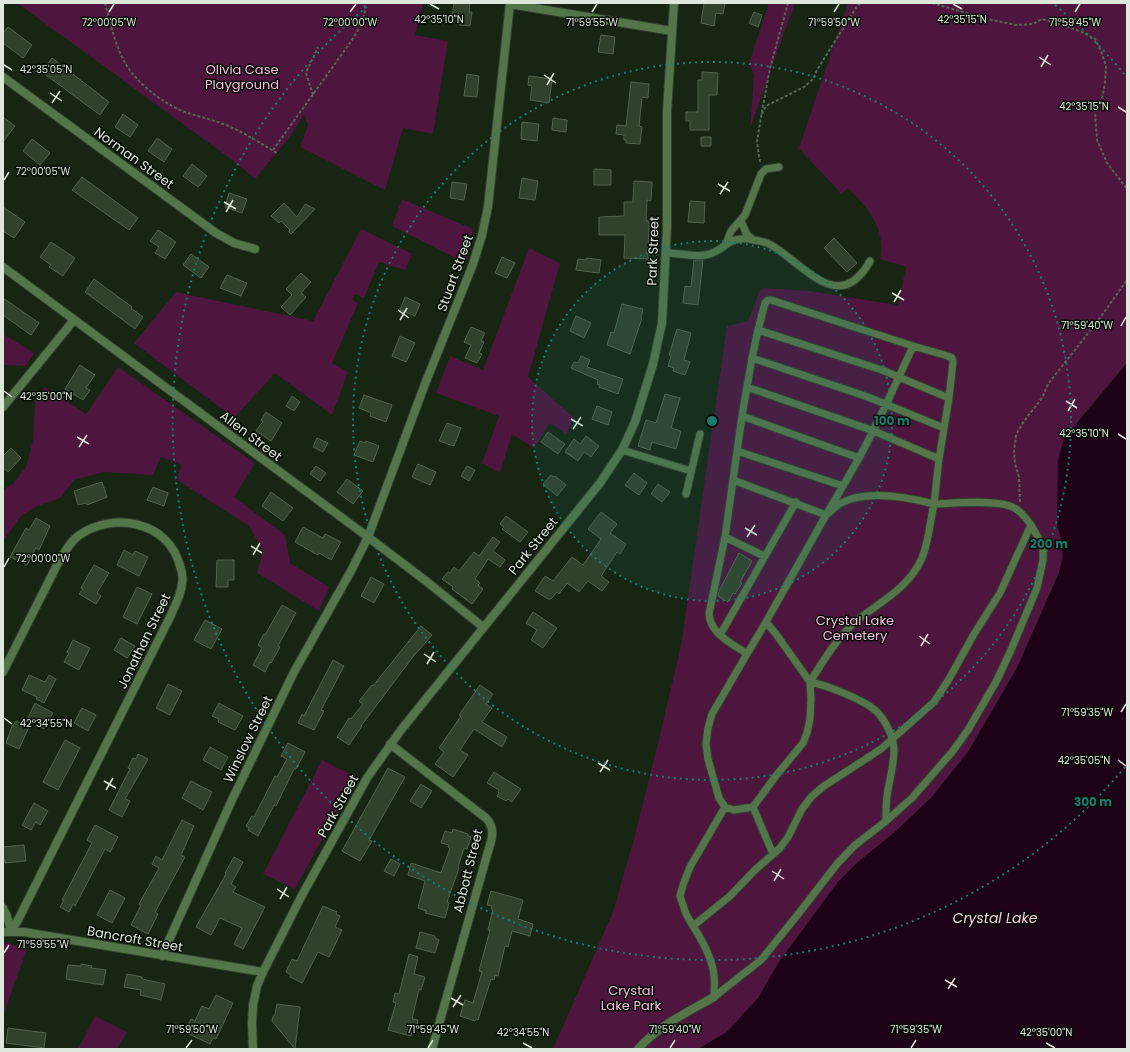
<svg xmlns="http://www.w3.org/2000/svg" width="1130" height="1052" font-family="Poppins,sans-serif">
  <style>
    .green { fill: #4e153f }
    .water { fill: #1d0116 }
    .building { fill: #30412c; stroke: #51634d }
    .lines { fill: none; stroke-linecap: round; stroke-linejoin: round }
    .service-casing { stroke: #32412e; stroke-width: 9 }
    .minor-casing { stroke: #32412e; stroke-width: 10 }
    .tertiary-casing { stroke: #32412e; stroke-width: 10 }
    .path { stroke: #586654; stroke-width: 2; stroke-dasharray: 3 2; stroke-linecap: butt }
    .service { stroke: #54754a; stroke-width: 7 }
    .minor { stroke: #54754a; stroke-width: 8 }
    .tertiary { stroke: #54754a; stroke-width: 8 }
    .ticks { fill: none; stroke: #dde7da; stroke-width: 1.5 }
    .ring { fill: none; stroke: #197c73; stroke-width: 2; stroke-dasharray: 2 4 }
    .labels { text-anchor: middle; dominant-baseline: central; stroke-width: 3; stroke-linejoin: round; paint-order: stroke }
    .park-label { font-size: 13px; fill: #f9bee5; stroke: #060d05 }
    .street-label { font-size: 13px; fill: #dde7da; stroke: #060d05 }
    .water-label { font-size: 14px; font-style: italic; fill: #f8d0e9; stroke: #060d05 }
    .ticks-label { font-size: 10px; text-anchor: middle; fill: #dde7da; stroke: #060d05; stroke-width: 3; stroke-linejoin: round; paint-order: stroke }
    .centre { fill: #197c73; stroke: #060d05; stroke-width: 2 }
    .ring-label { font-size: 12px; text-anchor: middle; font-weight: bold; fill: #197c73; stroke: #060d05; stroke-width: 3; stroke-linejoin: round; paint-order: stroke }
  </style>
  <rect width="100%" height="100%" fill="#162612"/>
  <!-- green -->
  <path class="green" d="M17,3H423L415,35L448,41L433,134L403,128L385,190L300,147L308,125L304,115L289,138L255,179L235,162Z
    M769,3H795L750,129L754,75L749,63Z
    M848,3H1127V363L1077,422L1057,526C1064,547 1064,553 1059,573L1017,668L968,752L931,798L896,831L858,862L838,882L779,962L758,998L727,1032L698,1049H553L613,912L633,842L655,755L681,646L727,326L748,321L761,288L809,291L898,305L906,267L880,259C886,229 869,209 848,188L841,194C828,178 812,164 799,148Z
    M402,199L473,229L471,244L465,263L392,226Z
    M361,229L412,254L405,270L379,262L364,298L355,294L352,300L358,303L332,363L348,372L332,415L275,373L234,418L134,343L176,292L313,321Z
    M529,248L560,263L528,377L574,418L566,434L550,423L534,448L512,434L500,473L482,463L499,416L436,393L450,356L483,370Z
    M3,334L34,353L26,366L3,365Z
    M118,367L255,463L234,497L285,535L290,563L329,587L319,611L257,573L263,551L249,526L177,480L181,465L161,457L153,475L104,472L74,480L60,498L35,507L21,516L3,541V490L14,483L26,467L33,440L35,402L45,387L86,414Z
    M322,760L356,777L295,889L263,874Z
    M8,943L27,949L3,1016V944Z
    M95,1016L127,1032L117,1049H78Z"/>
  <!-- water -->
  <path class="water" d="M1127,363V1049H698L727,1032L758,998L779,962L838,882L858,862L896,831L931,798L968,752L1017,668L1059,573L1063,558L1062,541L1057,526L1058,460L1064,439Z"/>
  <!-- building -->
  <path class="building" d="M454,3H470L469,12H472L470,26L459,25V18H452Z
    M704,3H725L723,14L716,13L714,26L701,23Z
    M754,12L762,15L758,27L749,23Z
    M8,27L32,45L23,58L3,43V33Z
    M601,35L615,37L613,54L598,52Z
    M52,58L109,102L100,115L42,72Z
    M702,72L718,73L717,95H709V130H690V121H686V112H698V80H702Z
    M467,74L479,76L477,97L464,96Z
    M529,76L552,79L549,103L530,100L532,86L528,85Z
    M631,82L649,84L648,98L642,97L639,126L642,127L640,144L626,143V140H624V135L616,134L617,125L626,126Z
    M123,114L138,125L130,137L115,127Z
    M3,117L15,126L3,142Z
    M553,118L567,120L566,132L552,130Z
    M522,122L539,124L537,141L521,139Z
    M701,137H711V146H701Z
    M157,138L172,149L164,162L148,151Z
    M32,139L50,153L40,165L23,151Z
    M192,164L207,176L198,187L183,176Z
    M594,169L611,170V185H594Z
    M82,177L138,218L129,230L72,190Z
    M522,178L538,181L535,200L519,198Z
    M634,181L652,182L651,201L647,200L646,221H649L648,259L624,258L625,235H599V217L624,216V202H633Z
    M452,182L467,184L464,200L450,198Z
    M229,193L247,199L242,213L225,207Z
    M690,201L705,202L704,223L688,222Z
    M284,203L297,217L305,204L315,209L291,234L289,232L290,230L281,221L279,223L271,216Z
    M3,207L25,222L14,238L3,231Z
    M158,230L176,242L165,259L155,253L159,247L150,241Z
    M834,238L857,263L847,272L824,248Z
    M51,242L75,258L63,276L49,267L51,265L40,257Z
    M191,254L209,267L201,278L183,265Z
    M502,257L515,263L507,278L495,273Z
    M587,258L601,260L599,273L576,270L578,259L586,260Z
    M694,260H703L698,305L683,303L685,286L691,287Z
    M301,273L311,282L301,293L306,297L290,315L281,307L292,295L286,289Z
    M227,275L247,283L241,296L220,288Z
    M94,279L132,307L131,308L143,317L135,329L85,292Z
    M405,297L420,304L415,316L400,310Z
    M3,298L39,323L31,335L3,315Z
    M622,304L643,309L641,318H642L630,354L607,345L611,332L614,333Z
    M576,316L591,323L584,338L570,331Z
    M471,327L485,333L481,341L484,342L479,353L482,354L477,363L465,358L471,345L464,342Z
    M677,329L691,333L684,360L690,362L685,375L673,371L674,368L668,366L671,356L669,355Z
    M400,336L415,343L406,362L392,356Z
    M581,356L590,360L587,367L623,379L618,394L599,387L600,385L597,384L598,380L571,368L574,362L578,363Z
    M80,365L95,375L86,388L90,390L83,400L65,389Z
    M665,394L680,398L671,428L681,431L676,449L652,442L650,450L638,446L646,420L656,423Z
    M364,395L392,405L386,422L370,416L371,413L359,408Z
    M292,396L300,402L294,411L286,406Z
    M597,406L612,412L608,425L592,419Z
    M266,412L282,423L271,441L256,431L263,421L261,420Z
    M447,423L461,428L454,446L439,441Z
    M548,432L565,444L558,454L541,442Z
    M586,436L599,446L591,457L584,452L578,461L565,452L574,439L580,444Z
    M317,438L328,443L323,452L313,447Z
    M360,441L365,443L366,441L379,446L373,462L354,455Z
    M11,448L21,458L8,472L3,468V456Z
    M418,464L436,472L430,485L412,477Z
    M316,466L326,473L320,481L310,474Z
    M467,466L475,470L469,481L461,476Z
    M634,473L647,483L639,495L625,485Z
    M551,475L554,477L555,476L566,485L557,496L543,484Z
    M347,479L363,491L353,504L337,492Z
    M102,482L107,497L87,505L86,503L78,505L74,491Z
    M658,484L670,492L662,502L651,494Z
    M153,487L168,493L164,506L147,500Z
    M271,492L293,508L283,521L262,506Z
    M601,512L617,524L610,533L626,544L620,554L617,552L601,576L609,582L602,591L588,581L579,592L567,583L559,594L557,592L551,599H548L535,591L545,576L553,581L572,557L583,565L601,539L588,529Z
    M506,516L528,532L520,542L502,529L504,527L500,524Z
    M36,518L50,526L39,550L36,548L27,565L10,557L26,528L29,530Z
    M303,527L323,538L325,534L341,542L331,560L319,553L318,555L295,542Z
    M493,537L500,542L493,551L505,560L500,567L488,559L475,579L480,583L478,585L483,589L472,604L452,589L453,587L442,579L448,572L450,573L454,567L459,571L474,552L479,556Z
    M124,550L133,555L135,551L148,557L139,576L117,565Z
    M739,553L752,561L740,582L742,583L735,594L733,593L728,602L718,596L719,591Z
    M217,560H234V580H228V587H216Z
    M94,565L109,573L97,593L101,596L96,604L79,594L83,589L81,588Z
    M371,577L384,584L374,603L361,596Z
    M137,587L152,594L137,624L123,617Z
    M282,605L296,613L278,646L280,647L271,663L270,662L265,672L253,665L262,648L258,645L264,634L265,635Z
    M533,612L557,628L543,648L531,640L537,630L526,623Z
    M205,620L222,629L211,649L194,640Z
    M421,626L432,635L412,658L361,726H362L349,745L337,737L349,718L351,719L363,704L359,701L372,685L373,686Z
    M121,638L135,646L127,658L114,650Z
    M73,640L90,648L79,670L64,662L69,653L67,652Z
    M333,660L344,666L321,710L324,711L314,730L298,723L302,714L304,716Z
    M29,675L45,682L49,675L56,679L44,703L36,699L37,697L22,690Z
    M168,684L182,691L170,715L156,708Z
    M480,685L493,694L486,704L492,708L482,722L507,737L502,747L474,729L460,750L468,755L453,777L435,764L444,752L439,748L461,716L459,715Z
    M35,703L53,713L44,729L27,720Z
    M219,703L243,716L235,730L218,722L219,719L212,716Z
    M82,708L96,715L88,731L74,723Z
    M16,721L29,727L19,749L6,743L12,726H13Z
    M65,740L80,748L58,790L43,782Z
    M288,743L305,752L296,769H294L276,806L274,805L258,836L248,830L249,828L246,826L252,816L254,817L275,776L277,777L287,759L281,756Z
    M210,747L228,757L221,770L203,760Z
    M138,754L148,759L125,799L130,801L122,817L109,810L130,769L128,768L133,758L136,759Z
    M388,768L405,777L369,840L372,841L360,861L342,851Z
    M494,772L521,789L512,802L508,799L506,801L497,796L499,793L498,792L499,790L487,783Z
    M191,781L212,792L203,810L182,798Z
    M421,784L432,791L421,808L410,801Z
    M34,803L48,811L40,825L36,822L31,830L22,825Z
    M182,820L194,826L181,855L185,857L155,912L158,914L148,934L131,925L141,905L139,904L159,868L152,864L156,856L162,860Z
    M95,825L118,837L110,852L105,849L75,906L73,904L69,912L60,907L64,900H62L92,843L87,840Z
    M453,829L468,834V836L471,837L467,849L464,848L458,867L459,868L447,902L449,903L445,918L425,913L426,911L418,908L425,881L408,875L411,863L441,873L450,848L448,847L449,845L441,843L445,831L452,833Z
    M24,845L26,861L5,863V860H3V847Z
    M234,857L243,862L231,884L236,887L233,892L265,907L243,949L234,944L242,928L220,918L211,935L196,927L226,874L225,873Z
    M391,859L400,864L394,876L384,871Z
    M110,890L125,898L112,923L97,915Z
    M491,891L523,900L518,919L533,924L530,936L512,931L508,947L505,946L498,976L495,975L494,980L491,979L478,1020L476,1019L475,1021L460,1016L465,1000L473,1003L482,972L479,971L490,930H488L493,909H491L492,906L487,905Z
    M323,906L337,912L336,914L340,916L335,927L342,930L329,957L318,952L302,983L290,977L291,975L286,972L292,959L297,961Z
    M420,932L435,936V938L439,940L435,953L416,948Z
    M409,954L418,957L414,974L425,977L421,990L419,989L412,1019L418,1020L415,1034L412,1033L411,1036L388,1030L396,1003L393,1002L395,993L399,994Z
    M81,964L92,966L91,968L106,970L103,985L66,979L68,965L81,966Z
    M127,974L142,977V979L165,984L161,1000L140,995L141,990L124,987Z
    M216,995L233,1003L216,1039L213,1038L210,1044L185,1032L191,1019L195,1021L202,1006L209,1009Z
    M277,1004L300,1007L295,1049L272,1021L273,1017L275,1014Z
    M8,1028L46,1033L44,1048L6,1043Z"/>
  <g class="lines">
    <defs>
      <path id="service" d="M741,221L747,235L754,240
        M726,244L731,231L745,215L761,174L766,169L779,167
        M666,253C678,253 694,257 705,255C723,253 726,237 747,239C754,240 764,241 771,245C803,263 839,317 870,261
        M913,346L948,356L952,358L953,362L949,398
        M752,358L758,330
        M747,387L742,416L859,458C879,421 896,384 913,346L771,300H768L765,303L758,330L882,370L949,398L939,459L874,431L747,387L752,358L868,397L944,428
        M742,416L725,537L709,614C710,634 733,644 747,654L712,714L708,728L706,744L708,759L719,798L725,807L734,810L753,807L775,777L803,743L807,733L810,719L811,699L810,682L776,634L766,622L826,515C831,511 836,506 841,503C866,490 907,497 934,504L939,459
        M622,450L691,471
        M737,451L843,486L859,458
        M733,480L826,515L843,486
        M686,494L700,434
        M725,537L764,556
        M720,635L796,502
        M747,654L766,622
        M753,807L773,854
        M693,926L686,914L680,896L683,885L690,867L725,807
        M714,997C714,990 715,982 714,975C712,957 702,940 693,926L730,896L755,870L780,848L788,837L802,809L812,796L824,786L881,749L934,702L949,679L974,634L1000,593L1031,525C1025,517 1019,509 1010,506C992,500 953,503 934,504C930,521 929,541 922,558C909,588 880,602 856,621C837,638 823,661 810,682C826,685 865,700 877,712C886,721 894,738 894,750C894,766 889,781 887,796C886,804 886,813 886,821
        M714,997L761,960L799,913L837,864L854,846L886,821L912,798L952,752L968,730L997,680L1011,650L1037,588L1043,560V550L1040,541L1031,525"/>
      <path id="minor" d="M510,4L672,31
        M3,77L216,233L234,243L255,249
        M3,267L368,537L426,581L483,627
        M3,407L74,320
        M3,672L58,563C64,553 69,543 78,536C112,511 169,521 180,566C182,571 183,578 182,584C181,595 175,605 171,615L18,920L11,931L7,916L3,908
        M390,744L486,818C497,830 491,841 487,855L432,1049
        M3,932H24L263,972
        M162,956L231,802L294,672L351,571L368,537L425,384L473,264L482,235L488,207L510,3
        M638,1049C658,1026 688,1012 714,997"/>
      <path id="tertiary" d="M253,1049L252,1023L253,1005L257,986L263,972L301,897L367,778L401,730L600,483L622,450L635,422L653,364L662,323L667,227V111L674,3"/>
    </defs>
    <!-- service casing -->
    <use href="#service" class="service-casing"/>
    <!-- minor casing -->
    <use href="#minor" class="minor-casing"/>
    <!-- tertiary casing -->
    <use href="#tertiary" class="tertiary-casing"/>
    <!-- path -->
    <path class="path" d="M105,3C111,24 115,47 127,66C137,83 162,102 180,110C195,116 211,119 226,125C245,133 260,143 277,153
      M932,3L987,19L1016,25L1033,24L1042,19L1057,23L1082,32L1095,39L1101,51L1106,66L1105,83L1102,99L1095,113L1097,140L1107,163L1127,189
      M313,95L306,73L318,47
      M762,114L766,106L804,87L813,79L817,70L857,6L861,3
      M273,150L352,40C358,30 368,15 364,3
      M760,162L757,142L761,117L770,68L788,3
      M1020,502L1019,477L1015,464L1014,452L1016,435L1024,421L1042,398L1048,384L1097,322L1127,280"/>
    <!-- service -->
    <use href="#service" class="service"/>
    <!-- minor -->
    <use href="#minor" class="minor"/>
    <!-- tertiary -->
    <use href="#tertiary" class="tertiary"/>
  </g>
  <!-- ticks -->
  <path class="ticks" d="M430,4L439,9M953,4L962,9M109,12L114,4M350,12L356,4M592,12L597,4M834,12L839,4M1075,12L1080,4M1039,57L1051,65M4,65L12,70M1041,67L1048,55M544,75L556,83M547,85L554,73M50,93L62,101M52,103L60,91M1118,107L1126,112M4,180L9,172M718,184L730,191M720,194L728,182M224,202L236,209M226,212L233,200M892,293L904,300M894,302L901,290M398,310L409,318M400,320L407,308M1121,326L1126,317M4,391L12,397M1066,401L1077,408M1068,411L1075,399M571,419L583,426M573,429L581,417M1118,434L1126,439M77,437L89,444M79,447L87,435M745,528L757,535M747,537L755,525M251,546L262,553M253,555L260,543M4,567L9,558M919,636L930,644M921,646L928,634M424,654L436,662M427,664L434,652M1121,712L1126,704M4,718L12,724M1118,760L1126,766M598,763L610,770M600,772L608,760M104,781L116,788M106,790L113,778M772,871L784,879M774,881L781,869M277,889L289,897M280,899L287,887M4,953L9,945M945,980L957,987M948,989L955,978M451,998L463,1005M453,1007L461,995M523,1043L532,1048M1046,1043L1055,1048M186,1048L192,1040M428,1048L433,1040M670,1048L675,1040M911,1048L916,1040"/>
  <!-- distance rings -->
  <circle cx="712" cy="421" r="180" fill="#197c73" fill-opacity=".12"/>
  <g class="ring">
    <circle cx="712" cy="421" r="180"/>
    <circle cx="712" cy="421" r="359"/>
    <path d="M1125 767A539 539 0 1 1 369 5M1055 5A539 539 0 0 1 1125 75"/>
  </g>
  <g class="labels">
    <!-- park labels -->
    <g class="park-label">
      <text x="242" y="69">Olivia Case<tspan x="242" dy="15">Playground</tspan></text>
      <text x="855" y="620">Crystal Lake<tspan x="855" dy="15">Cemetery</tspan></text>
      <text x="631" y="990">Crystal<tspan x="631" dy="15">Lake Park</tspan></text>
    </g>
    <!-- street labels -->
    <g class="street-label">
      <text transform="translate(134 158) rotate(36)">Norman Street</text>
      <text transform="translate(653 251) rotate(-88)">Park Street</text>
      <text transform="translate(455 273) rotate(-70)">Stuart Street</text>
      <text transform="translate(251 436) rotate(37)">Allen Street</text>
      <text transform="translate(533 546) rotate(-51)">Park Street</text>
      <text transform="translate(144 641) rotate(-64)">Jonathan Street</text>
      <text transform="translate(248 739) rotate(-64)">Winslow Street</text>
      <text transform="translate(338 806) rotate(-61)">Park Street</text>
      <text transform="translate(468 871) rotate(-76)">Abbott Street</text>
      <text transform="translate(135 939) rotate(10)">Bancroft Street</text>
    </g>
    <!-- water labels -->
    <g class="water-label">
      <text x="995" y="918">Crystal Lake</text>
    </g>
  </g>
  <g class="ticks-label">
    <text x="962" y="23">42°35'15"N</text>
    <text x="439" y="23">42°35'10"N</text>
    <text x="109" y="26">72°00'05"W</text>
    <text x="350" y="26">72°00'00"W</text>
    <text x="592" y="26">71°59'55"W</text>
    <text x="834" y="26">71°59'50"W</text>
    <text x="1075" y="26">71°59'45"W</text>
    <text x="46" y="73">42°35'05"N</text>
    <text x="1084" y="110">42°35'15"N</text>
    <text x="43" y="175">72°00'05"W</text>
    <text x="1087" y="329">71°59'40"W</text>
    <text x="46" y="400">42°35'00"N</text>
    <text x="1084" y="437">42°35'10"N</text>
    <text x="43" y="562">72°00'00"W</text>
    <text x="1087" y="716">71°59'35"W</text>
    <text x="46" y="727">42°34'55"N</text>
    <text x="1084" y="764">42°35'05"N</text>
    <text x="43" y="948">71°59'55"W</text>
    <text x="192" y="1033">71°59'50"W</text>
    <text x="433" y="1033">71°59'45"W</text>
    <text x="675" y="1033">71°59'40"W</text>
    <text x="916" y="1033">71°59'35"W</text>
    <text x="523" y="1036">42°34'55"N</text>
    <text x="1046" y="1036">42°35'00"N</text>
  </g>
  <circle cx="712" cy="421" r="6" class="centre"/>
  <g class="ring-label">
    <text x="892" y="425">100 m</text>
    <text x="1049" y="548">200 m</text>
    <text x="1093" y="806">300 m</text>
  </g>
  <!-- border -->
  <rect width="1130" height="1052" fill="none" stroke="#dde7da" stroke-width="8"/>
</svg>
